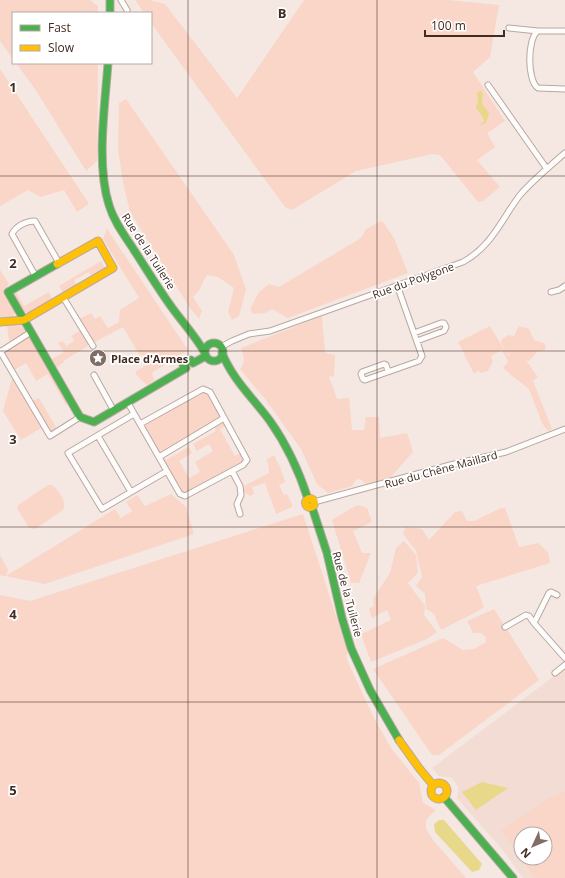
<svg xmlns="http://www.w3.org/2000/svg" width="565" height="878" font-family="'Open Sans',sans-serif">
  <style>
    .built { fill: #f2dcd4; fill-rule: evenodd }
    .green { fill: #f9d6c8 }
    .water { fill: #e8d98a }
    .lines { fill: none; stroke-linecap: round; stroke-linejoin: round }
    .street-casing { stroke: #b8a8a1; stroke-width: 7 }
    .fast-casing { stroke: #b8a8a1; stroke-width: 9 }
    .slow-casing { stroke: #b8a8a1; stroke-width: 9 }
    .street { stroke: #fefcfb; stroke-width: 5 }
    .fast { stroke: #4caf50; stroke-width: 7 }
    .slow { stroke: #ffc107; stroke-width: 7 }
    .grid { fill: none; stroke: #422b21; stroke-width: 1; stroke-opacity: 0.55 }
    .labels { text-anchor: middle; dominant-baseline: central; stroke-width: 3.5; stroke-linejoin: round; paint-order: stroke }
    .street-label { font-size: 11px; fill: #422b21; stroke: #fff }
    .poi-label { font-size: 11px; font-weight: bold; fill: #422b21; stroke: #fff; text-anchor: start }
    .grid-label { font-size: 13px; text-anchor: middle; font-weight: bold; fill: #422b21; stroke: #fff; stroke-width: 3.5; stroke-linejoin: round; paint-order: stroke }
  </style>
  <rect width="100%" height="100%" fill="#f5e8e2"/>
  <!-- built -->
  <path class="built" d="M565,668V878H523L502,849L457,798L459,788L452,778L439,776L432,768ZM521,834H545V858H521Z"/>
  <!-- green -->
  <path class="green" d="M0,0H90L98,6V13H13V59L0,41Z
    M135,0H149L165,4L237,98L304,0H448L499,5L490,57L473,72L505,121L487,133L495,147L477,160L500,187L483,201L478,202L440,155L432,154L356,171L292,210L285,207L151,23V13H144Z
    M16,63H98L97,161L86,171L35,89Z
    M0,69L89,204L77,212L64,190L40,197L28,190L0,206Z
    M126,99L234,255L246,290L239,316L232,320L228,312L234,288L218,277L207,275C201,284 202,289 193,297L202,311L199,319L190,308L130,212L123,182L118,150L119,103Z
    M381,221L383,222L394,238L408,273L288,318L272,309L265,313L253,314L250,309L259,292L269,284L279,287L361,238L366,229Z
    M107,229L188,350L152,373L154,380L147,385L138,377L135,372L148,364L142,354L140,356L123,327L95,342H93L79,319L91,313L95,319L100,316L108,328L119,322L120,310L139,298L103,239Z
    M101,261L105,268L92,276L89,272L74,280L77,285L63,293L59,286Z
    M0,270L9,284L4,289L5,293L15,311L13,318L0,320Z
    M16,292L24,306L49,292L52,299L28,313L22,311L13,294Z
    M322,316L325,353L335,355L334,377L329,376L337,399L349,398L352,430H364L366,417H379L380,438L407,433L413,452L390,478L366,484L360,479L356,480L352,486L328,493L317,484L301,449L265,399L240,369C246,362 244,356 241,348Z
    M8,324H21L25,330L24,333L12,341H9L7,325Z
    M490,326L508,356L518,349L511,354H507L501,343L502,339L508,335L514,336L519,326L529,329L534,340L544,343L546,348L544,351H538L529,361H527L522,355L538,377L533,381L552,429L548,431L542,423L529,389L505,370L503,367L506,365L508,361L502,350L491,356L493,361L488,371L480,373L479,370L474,374L458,342Z
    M81,330L89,343L88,346L65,360L64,362L57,367L52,359L64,352L58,343L63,341L66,346L74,341L71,336Z
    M31,336L68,401L66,405L48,374L36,381L26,363L14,370L4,352Z
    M12,378L41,428L21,440L3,411Z
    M203,392L208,394L220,416V418L159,453L144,426Z
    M39,398L57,429L51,433L32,401Z
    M223,421L226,426L220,429L235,456L240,453L243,459V461L184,493L161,457L164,456L166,460L189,447L192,453L179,461L189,478L200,472L195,462L213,451L209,444L197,451L193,444L216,431L214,426Z
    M274,455L280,467L285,482L279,485L284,495L287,494L292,504V507L276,514L265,483L252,487L254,494L250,496L245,493L242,487L269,473L268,463L266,460Z
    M48,485H52C59,490 69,504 62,511L35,529L29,528L17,508L18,505Z
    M171,494L186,507L194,534L45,584L0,575V555L8,570L6,576L115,509L121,518L132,511L126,502L137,495L145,506Z
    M358,505L367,508L372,522L353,531L362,553H371L359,583H351L332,520L350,509Z
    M501,508H505L519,547L538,543L548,552L550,563L476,586L484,607L478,611L441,630L434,614L426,609L425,594L416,586L422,577L416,551L403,534L406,527L422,529L429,540L455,512L462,511L467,521H474Z
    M303,514L348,653L346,656L348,662L373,716L391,748L419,783L423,803L436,810L426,820V829L433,840L466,878H0V595L30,601Z
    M404,541L416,555L418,573L408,583L425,606L424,615L437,632L427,639L371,662L361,634L391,620L387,610L372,618L369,609L374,606L373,599L390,573L396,548Z
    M494,609L539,680L439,755H432L373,669L443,638L463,650L474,649L486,642L485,636L481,633H473L467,621Z
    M565,792V878H535L521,858H545V834H521V858L501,830L547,799Z"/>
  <!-- water -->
  <path class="water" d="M481,90L483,94L482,104L489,113L486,123L481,125H480L484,121L483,117L476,108L478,100L477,93Z
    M482,782L508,788L476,810L462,792Z
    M439,820H444L482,864L479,870L472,872L435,832L434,824Z"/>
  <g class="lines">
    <defs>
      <path id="street" d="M121,0L127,10
        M509,28L538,31
        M565,31H538C527,38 527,81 538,88L565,89
        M488,85L547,169
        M36,277L12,234C16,226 26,221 35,221L59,263
        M551,292L559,290L565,286
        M63,297L93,346
        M414,333L441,323H444L446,327L444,331L417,341
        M221,347L232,341L249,334L270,331L463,262C492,246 501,220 520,195C533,180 550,166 565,153
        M0,351L50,436L80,417
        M0,352L31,332
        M388,371L386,365L384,364L362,372L361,374L363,379L365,380L419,361L422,356L397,285
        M94,375L114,411
        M128,403L180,494L185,496L243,465L247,460L210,392L203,389L140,424
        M134,414L68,453L102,509L167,471
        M98,436L131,492
        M159,457L224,418
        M232,471L240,486L241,495L237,504L240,514
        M314,502L450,465L506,452L565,429
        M557,595L551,592L549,593L534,623L565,658
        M505,627L526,615L529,616L534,623
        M555,673L565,665"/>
      <path id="fast" d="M110,0V13
        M108,63C105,106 96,164 109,205C114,222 125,236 134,250C147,270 159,290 173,309C184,324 196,337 205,353
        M57,264L8,292L80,417L94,422L186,368L183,365L191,360L193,363L206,356
        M205 352a9 9 0 1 1 18 0a9 9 0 1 1-18 0Z
        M222,353C233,380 253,398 270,421C287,445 299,471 308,499
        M312,507L327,553L342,618L351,648L370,690L399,740
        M444,797L513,878"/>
      <path id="slow" d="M0,322L24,320L113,268L98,241L57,264
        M305.5 503a4.5 4.5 0 1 1 9 0a4.5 4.5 0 1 1-9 0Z
        M399,740L419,768L433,785
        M431 791a8 8 0 1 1 16 0a8 8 0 1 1-16 0Z"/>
    </defs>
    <!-- street casing -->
    <use href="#street" class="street-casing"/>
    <!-- fast casing -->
    <use href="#fast" class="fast-casing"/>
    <!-- slow casing -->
    <use href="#slow" class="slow-casing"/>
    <!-- street -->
    <use href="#street" class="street"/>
    <!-- fast -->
    <use href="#fast" class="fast"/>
    <!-- slow -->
    <use href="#slow" class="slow"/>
  </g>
  <!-- grid -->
  <path class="grid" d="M188,0V878M377,0V878M0,176H565M0,351H565M0,527H565M0,702H565"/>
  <!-- icons -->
  <defs>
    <symbol id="sight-disc" viewBox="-11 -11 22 22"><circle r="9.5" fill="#816d65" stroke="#fff"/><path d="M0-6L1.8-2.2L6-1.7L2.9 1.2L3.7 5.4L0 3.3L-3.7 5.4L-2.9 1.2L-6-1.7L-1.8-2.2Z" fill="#fff"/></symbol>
  </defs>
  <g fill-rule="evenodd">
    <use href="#sight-disc" x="88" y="348" width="20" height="20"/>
  </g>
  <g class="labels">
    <!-- street labels -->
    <g class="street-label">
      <text transform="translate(149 251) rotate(57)">Rue de la Tuilerie</text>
      <text transform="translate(413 280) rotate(-20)">Rue du Polygone</text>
      <text transform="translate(441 469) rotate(-15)">Rue du Chêne Maillard</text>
      <text transform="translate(348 594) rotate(75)">Rue de la Tuilerie</text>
    </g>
    <!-- poi labels -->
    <g class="poi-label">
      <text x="111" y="358">Place d'Armes</text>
    </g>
  </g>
  <g class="grid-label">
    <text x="282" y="18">B</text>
    <text x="13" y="92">1</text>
    <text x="13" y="268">2</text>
    <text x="13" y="444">3</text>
    <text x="13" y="619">4</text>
    <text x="13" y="795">5</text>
  </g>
  <!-- legend -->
  <rect x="12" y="12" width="140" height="52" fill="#ffffff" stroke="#b3aaa6"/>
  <rect x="20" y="25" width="20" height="6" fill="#4caf50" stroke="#b3aaa6"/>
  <text x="48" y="32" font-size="12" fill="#422b21">Fast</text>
  <rect x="20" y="45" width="20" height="6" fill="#ffc107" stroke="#b3aaa6"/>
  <text x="48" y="52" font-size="12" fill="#422b21">Slow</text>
  <!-- north arrow -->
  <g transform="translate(533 846) rotate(226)"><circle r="19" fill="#ffffff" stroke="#b3aaa6"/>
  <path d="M0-3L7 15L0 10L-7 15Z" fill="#816d65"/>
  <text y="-6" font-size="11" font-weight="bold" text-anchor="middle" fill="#422b21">N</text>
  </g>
  <!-- scale -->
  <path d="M425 30v6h79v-6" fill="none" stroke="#422b21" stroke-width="2"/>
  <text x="431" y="30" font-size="12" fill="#422b21" stroke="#ffffff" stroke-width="3" paint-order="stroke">100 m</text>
</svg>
